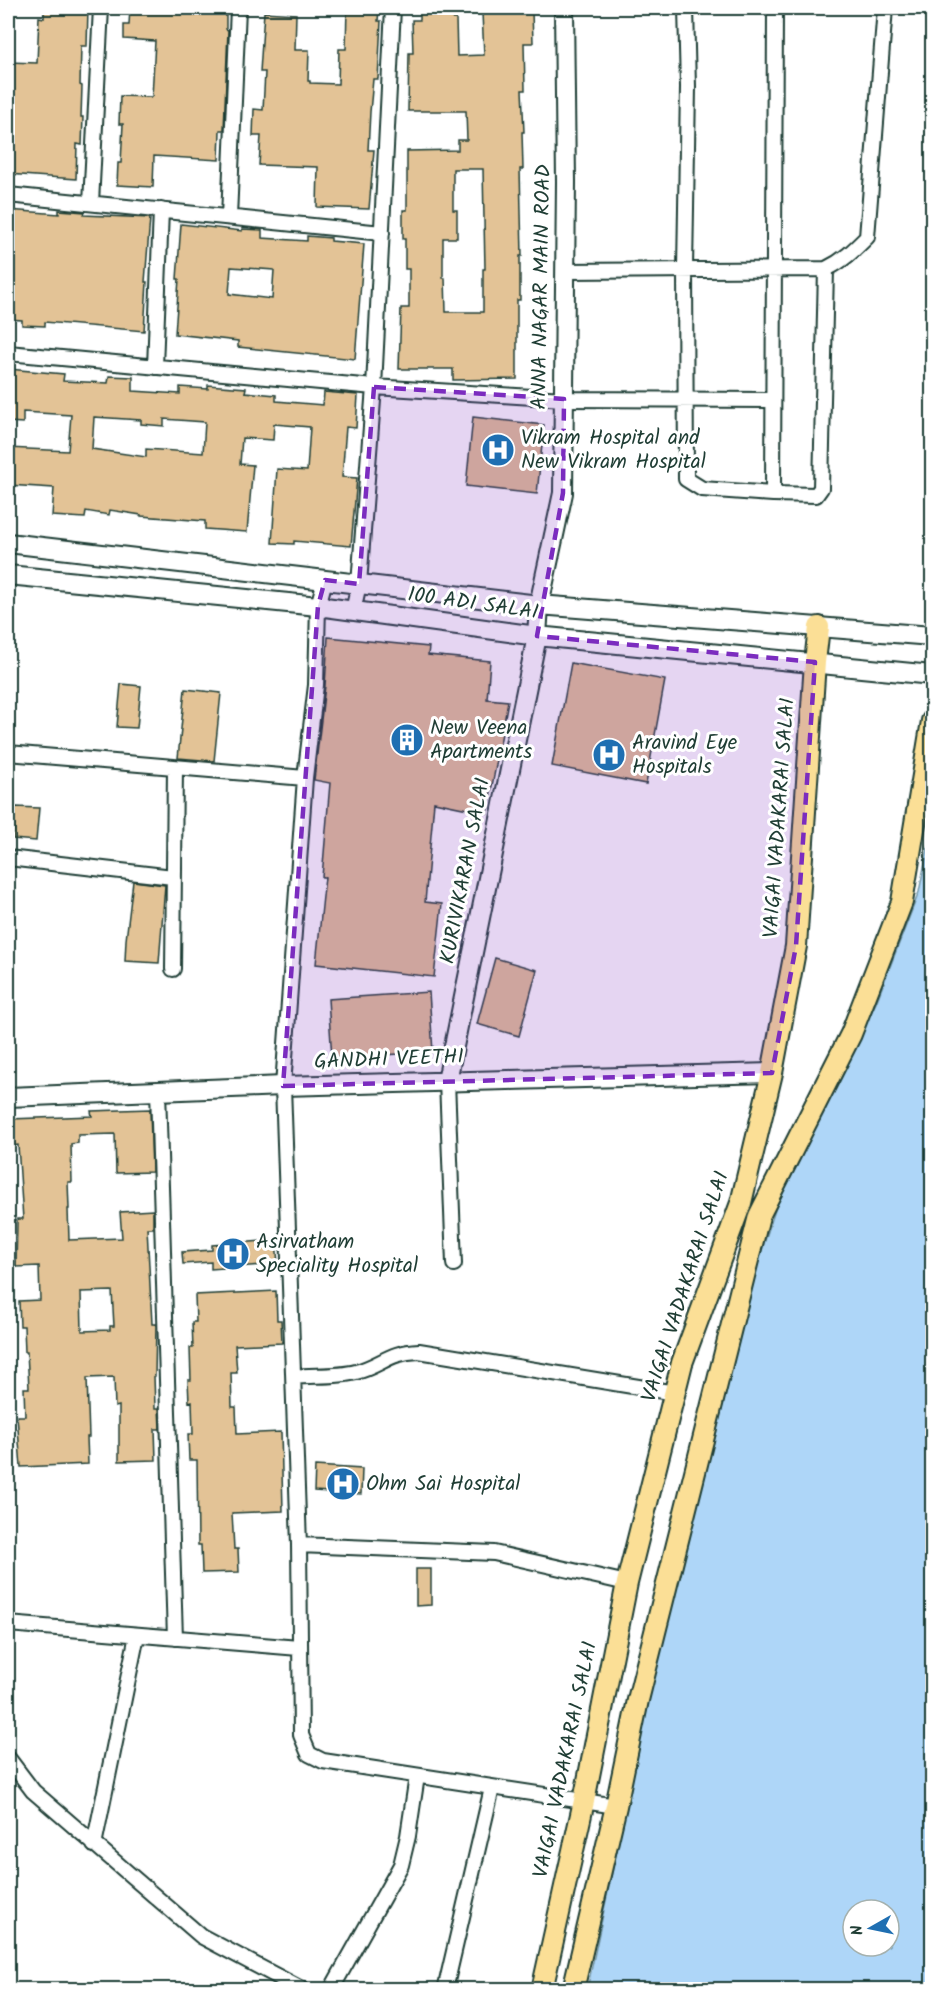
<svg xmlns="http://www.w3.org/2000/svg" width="940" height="1997" font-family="Kalam,sans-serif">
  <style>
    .water { fill: #aed6f8; stroke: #7599aa; stroke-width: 1.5; fill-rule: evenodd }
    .building { fill: #e3c396; stroke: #1f3d34; stroke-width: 1.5; fill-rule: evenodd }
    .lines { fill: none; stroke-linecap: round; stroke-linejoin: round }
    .street-casing { stroke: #1f3d34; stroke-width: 18 }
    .secondary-casing { stroke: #1f3d34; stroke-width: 22 }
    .primary-casing { stroke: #1f3d34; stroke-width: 24 }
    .street { stroke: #fff; stroke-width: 14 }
    .secondary { stroke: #fff; stroke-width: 18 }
    .primary { stroke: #fbdf96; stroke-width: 20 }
    .marked { fill: #7b2cbf; fill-opacity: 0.2; stroke: #7b2cbf; stroke-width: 4.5; stroke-dasharray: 12 8; stroke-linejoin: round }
    .labels { text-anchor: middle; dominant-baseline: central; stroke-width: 6; stroke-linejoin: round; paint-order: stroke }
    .street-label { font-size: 21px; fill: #1f3d34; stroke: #fff }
    .poi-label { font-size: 21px; fill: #1f3d34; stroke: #fff; text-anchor: start }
  </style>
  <rect width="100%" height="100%" fill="#fff"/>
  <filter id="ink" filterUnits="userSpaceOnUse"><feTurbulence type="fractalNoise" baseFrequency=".0167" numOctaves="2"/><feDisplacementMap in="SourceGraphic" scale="12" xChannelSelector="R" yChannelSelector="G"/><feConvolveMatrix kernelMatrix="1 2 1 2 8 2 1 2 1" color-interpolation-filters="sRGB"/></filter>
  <g filter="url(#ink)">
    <!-- water -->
    <path class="water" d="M932,828V1989L587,1990L676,1571L715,1438L753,1277L781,1192L876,1003L919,892ZM853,1910H889V1946H853Z"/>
    <!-- building -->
    <path class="building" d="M44,8H88L87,46H81L80,85L82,86L81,117H83L82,145L77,144L76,179L8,174V62L37,63L39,17L44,18Z
      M130,8H226V29L228,30L224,130H220L219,160L154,156L153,187L117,185L118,163H121L123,124H119L120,96L152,97L155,41L124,39V25H129Z
      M347,8H379L378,21H381L378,79H373L370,112L368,150H374L369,209L317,207L318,167L259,165L261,136H253L254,109L263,110L265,72H260L264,12L296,14L295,50H309L308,81H310V83L338,84L339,49H346Z
      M420,8H453V19H456L457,56L484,55L482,13L532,11L533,43H524L525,90H522L524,132H522L523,169H520L522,256H520V300H517V379L453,380V369H399L401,308H409V269H405V239H403V210H407V151L458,150V140H467L466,111H408L409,53H413L412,20H420ZM453,169H483L485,269H483V312H446L445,278H443V238H457V210H453Z
      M8,210L59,214V210L85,212L84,215L150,218L145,282H147L144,331L45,322V326L22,325V320L8,319Z
      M181,224L242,231V229L262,230V238L307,241V236L331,238V241L364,244L355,359L238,347V341L175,334L179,279H177ZM231,267L274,270L272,299L229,294Z
      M8,369L64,374L63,381L108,383L109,376L133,377V391L180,394V387L208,389V385L246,388L245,392L276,395V401L323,405L324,392L358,395L356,428L346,427L342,477L357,478L351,546L294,541V544L272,543L277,469L307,471L310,427L274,424L273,440L242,438L240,464L253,465L247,532L205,529V521L141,516V515L110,510L109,515L86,511L85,518L52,516L54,488L8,485V448L68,451L71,415L23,412V423L8,422ZM94,417L141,420V424L164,426V419L205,422L203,453L146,449V457L92,449Z
      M473,417L544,425L537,494L466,486Z
      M328,637L429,647L428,655L490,661L487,699L508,701L487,813L434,802L425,902L442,904L434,977L316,964L325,877H322L330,783L314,780L325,686Z
      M571,663L665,680L646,784L552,766Z
      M121,684L141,686L137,728L117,727Z
      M185,689L221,693L214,761L178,758Z
      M15,807L39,808L36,841L13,839Z
      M133,881L165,885L159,963L125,961L126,940Z
      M495,958L537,970L519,1036L477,1024Z
      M429,992L433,1052L332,1058L328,999Z
      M150,1109L152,1172L116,1173L115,1134L78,1135V1143L71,1144L72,1182H68L69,1209H68L69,1240L122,1238L120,1212L153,1210V1228H147L152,1324H156L155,1376H154L155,1408H159L160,1429H155L156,1460L119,1461V1406L115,1407L114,1377L87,1378L89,1437H87L88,1464L21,1467L17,1416H25L24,1388H29L27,1352H25L24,1326H20L19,1301L40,1300L39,1266L16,1267L17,1219H23L18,1145L11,1146L10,1119L92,1116L91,1111ZM112,1291L114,1326H110V1330L82,1331L81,1292Z
      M276,1240L278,1264L211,1269V1262L183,1264L182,1252L212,1250V1245Z
      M276,1291L277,1320H281L282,1343L235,1345L237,1373H231L232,1407H236L237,1434L281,1432L283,1511L232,1513L234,1549H238L239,1572L202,1573L201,1545H198L197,1460H189L188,1434H193L192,1401L189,1402L188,1380H191L190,1348H193L192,1322H196L195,1295Z
      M315,1466L362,1469L361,1494L314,1491Z
      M416,1569H431V1605L416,1606Z"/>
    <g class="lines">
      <defs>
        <path id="street" d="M686,8L688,87L685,269L686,479L702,489L773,494L816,495L821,488L826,269
          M8,195L382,233
          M91,203L101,8
          M229,217L238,8
          M565,271L826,269C843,261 854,250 867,237L885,8
          M8,353L374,387L564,399L773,400
          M155,367L161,210
          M773,494L775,8
          M325,580L318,606L316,685L305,778L283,1086L299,1545L301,1735L309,1754L323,1761L616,1806
          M353,611L359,584L374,387L393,8
          M8,753L305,778
          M8,858L173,877
          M173,969L175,768
          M447,1081L454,1264
          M158,1090L175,1638
          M294,1377C313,1375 337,1377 356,1372C382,1365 389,1352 419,1351L675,1393
          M299,1545L494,1553L627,1583
          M8,1624L299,1648
          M8,1758L33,1791L201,1936L303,1990
          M94,1845L137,1635
          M331,1990L401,1865L408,1836L417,1776
          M445,1990L492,1788"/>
        <path id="secondary" d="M8,543L539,605L932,636
          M8,575L318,606L537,636L932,675
          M447,1081L537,636L539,605L563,493L566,182L564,8
          M8,1097L283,1086L772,1073"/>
        <path id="primary" d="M542,1990L584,1801L627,1583L682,1363L741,1203L772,1073L796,946L815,662L819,627
          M573,1990L616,1806L638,1700L759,1216L851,1034L902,902L932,721"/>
      </defs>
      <!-- street casing -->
      <use href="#street" class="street-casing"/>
      <!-- secondary casing -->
      <use href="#secondary" class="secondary-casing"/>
      <!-- primary casing -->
      <use href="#primary" class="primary-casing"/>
      <!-- street -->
      <use href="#street" class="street"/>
      <!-- secondary -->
      <use href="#secondary" class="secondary"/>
      <!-- primary -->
      <use href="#primary" class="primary"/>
    </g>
  </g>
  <!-- marked area -->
  <path class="marked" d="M374,387L564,399L563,493L537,636L815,662L796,946L772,1073L283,1086L318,606L325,580L359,584Z"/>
  <!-- icons -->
  <defs>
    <symbol id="hospital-disc" viewBox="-11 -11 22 22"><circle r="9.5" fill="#1f6fb2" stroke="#fff"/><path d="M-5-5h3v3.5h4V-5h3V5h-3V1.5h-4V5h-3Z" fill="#fff"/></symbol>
    <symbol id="building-disc" viewBox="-11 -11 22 22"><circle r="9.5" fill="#1f6fb2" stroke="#fff"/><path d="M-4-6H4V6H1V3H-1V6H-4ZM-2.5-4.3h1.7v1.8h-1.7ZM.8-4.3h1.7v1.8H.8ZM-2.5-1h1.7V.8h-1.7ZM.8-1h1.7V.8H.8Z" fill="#fff"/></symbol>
  </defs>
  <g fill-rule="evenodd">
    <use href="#hospital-disc" x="479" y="431" width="38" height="38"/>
    <use href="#building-disc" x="388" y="721" width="38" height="38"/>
    <use href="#hospital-disc" x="590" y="736" width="38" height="38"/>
    <use href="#hospital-disc" x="214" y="1235" width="38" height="38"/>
    <use href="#hospital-disc" x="324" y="1465" width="38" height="38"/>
  </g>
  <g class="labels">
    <!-- street labels -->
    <g class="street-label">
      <text transform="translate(542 287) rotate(-89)">ANNA NAGAR MAIN ROAD</text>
      <text transform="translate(473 604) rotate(8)">100 ADI SALAI</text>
      <text transform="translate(780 818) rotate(-86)">VAIGAI VADAKARAI SALAI</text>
      <text transform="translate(466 871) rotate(-79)">KURIVIKARAN SALAI</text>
      <text transform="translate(389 1060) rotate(-2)">GANDHI VEETHI</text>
      <text transform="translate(686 1287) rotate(-72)">VAIGAI VADAKARAI SALAI</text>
      <text transform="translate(566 1760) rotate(-78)">VAIGAI VADAKARAI SALAI</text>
    </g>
    <!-- poi labels -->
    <g class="poi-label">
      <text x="521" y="438">Vikram Hospital and<tspan x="521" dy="24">New Vikram Hospital</tspan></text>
      <text x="430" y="728">New Veena<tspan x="430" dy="24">Apartments</tspan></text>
      <text x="632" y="743">Aravind Eye<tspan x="632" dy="24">Hospitals</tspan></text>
      <text x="256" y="1242">Asirvatham<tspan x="256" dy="24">Speciality Hospital</tspan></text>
      <text x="366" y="1484">Ohm Sai Hospital</text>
    </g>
  </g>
  <!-- margin -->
  <rect width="940" height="1997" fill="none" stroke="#fff" stroke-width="30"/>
  <rect x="15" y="15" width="910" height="1967" fill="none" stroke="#1f3d34" stroke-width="2" filter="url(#ink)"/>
  <!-- north arrow -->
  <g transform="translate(871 1928) rotate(261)"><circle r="28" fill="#ffffff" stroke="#a5b1ae" stroke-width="1.5"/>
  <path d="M0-4.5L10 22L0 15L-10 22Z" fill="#1f6fb2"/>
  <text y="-9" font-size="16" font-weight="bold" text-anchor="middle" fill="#1f3d34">N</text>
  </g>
</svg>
